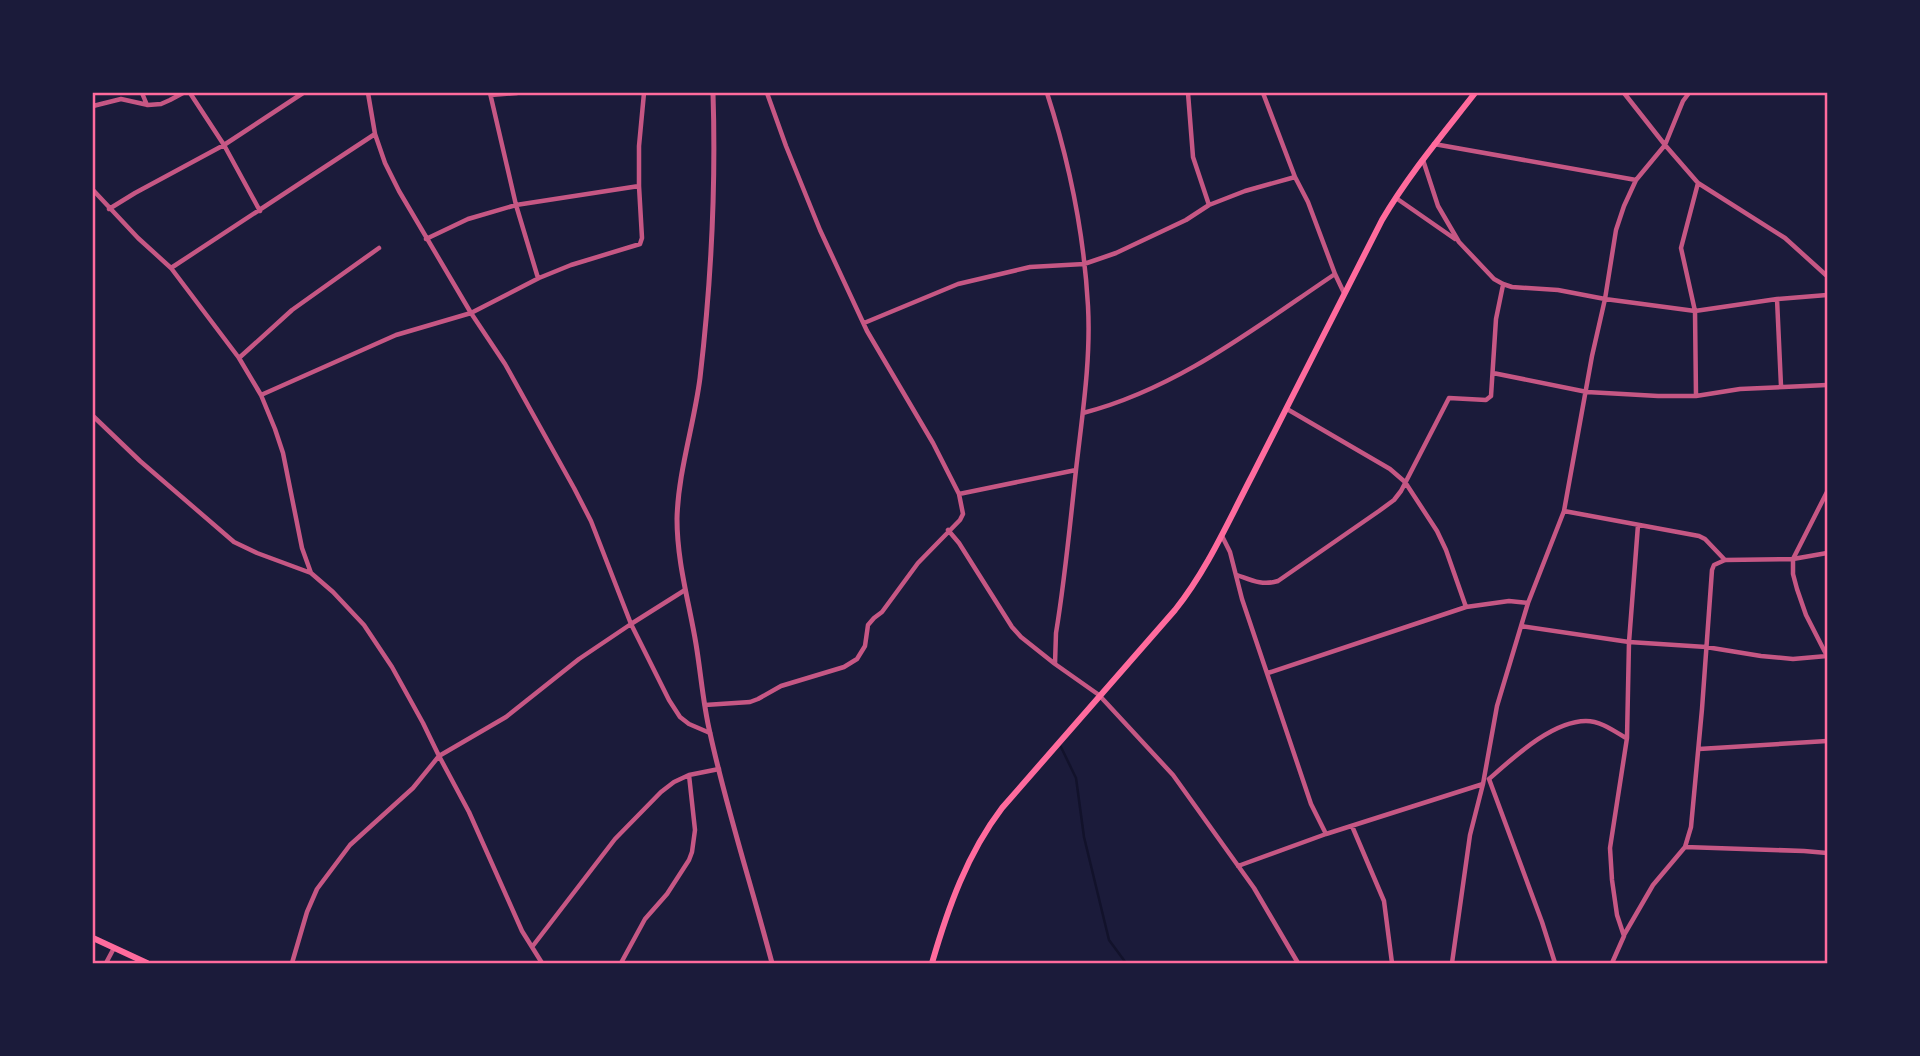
<svg xmlns="http://www.w3.org/2000/svg" width="1920" height="1056" font-family="Barlow,sans-serif">
  <style>
    .lines { fill: none; stroke-linecap: round; stroke-linejoin: round }
    .stream { stroke: #12122b; stroke-width: 2.5 }
    .minor { stroke: #c65784; stroke-width: 4.5 }
    .tertiary { stroke: #c65784; stroke-width: 5 }
    .secondary { stroke: #ff6b9d; stroke-width: 6 }
    .neatline { fill: none; stroke: #ff6b9d; stroke-width: 2.5 }
  </style>
  <rect width="100%" height="100%" fill="#1b1b3a"/>
  <g class="lines">
    <!-- stream -->
    <path class="stream" d="M1060,745L1076,778L1084,837L1109,940L1126,963"/>
    <!-- minor -->
    <path class="minor" d="M142,93L147,105
      M190,93L224,145L260,211
      M368,93L375,134L385,163L399,191L471,313L505,364L574,488L591,521L631,624L669,700L680,717L689,724L710,733
      M490,93L516,205L538,278
      M1047,93C1069,161 1084,234 1088,306C1091,361 1082,416 1076,470C1070,524 1065,579 1056,633L1055,664
      M1188,93L1193,157L1209,205
      M1263,93L1295,177L1308,202L1335,274L1344,293
      M1624,93L1665,145L1698,183L1785,238L1827,276
      M491,95L517,93
      M93,106L121,99L148,105L161,104L170,100L183,93
      M1434,144L1636,180
      M1423,160L1438,206L1459,242L1494,279L1503,284L1512,287L1558,290L1605,299L1695,311L1777,299L1827,295
      M93,190L138,238L171,268L239,358L261,395L275,429L283,453L302,548L311,573L333,592L364,625L392,667L423,723L439,756L413,788L350,845L317,889L307,912L292,963
      M1396,198L1455,239
      M109,209L135,193L224,145L303,93
      M426,239L468,219L516,205L639,186
      M171,268L375,134
      M1777,299L1781,386
      M864,323L958,284L1030,267L1084,264L1116,253L1186,220L1209,205L1245,191L1295,177
      M239,358L292,310L379,248
      M1493,373L1587,392L1658,396H1696L1740,389L1827,385
      M261,395L396,335L471,313L539,278L571,265L640,244L642,238L639,186V146L644,93
      M1696,396L1695,311L1681,248L1698,183
      M1287,409L1390,469L1405,482L1437,531L1446,550L1466,607
      M1083,413C1177,389 1256,327 1335,274
      M93,416L140,461L234,542L257,553L311,573
      M959,494L1076,470
      M1564,511L1699,536L1705,539L1725,560
      M948,530L959,543L1012,627L1021,637L1055,664L1099,695L1173,775L1254,888L1298,963
      M1222,536L1230,552L1242,599L1311,804L1326,834
      M1237,575C1251,580 1262,586 1278,581L1379,511L1394,500L1401,491L1449,398L1486,400L1491,396L1496,319L1503,285
      M1521,626L1629,642L1638,525
      M1827,656L1806,615L1797,589L1793,574V559L1827,492
      M1268,673L1466,607L1509,601L1528,603
      M705,705L750,702L758,699L781,686L844,667L857,659L865,646L868,625L874,618L882,612L918,563L960,520L963,514L959,494L933,443L867,331L820,230L786,146L767,93
      M1699,749L1827,741
      M689,775L719,769
      M1489,779L1542,922L1555,963
      M1489,779C1513,758 1552,721 1586,721C1601,721 1614,731 1626,738
      M1483,784L1497,706L1528,603L1564,511L1592,356L1605,299L1616,230L1624,206L1636,180L1665,145L1683,101L1689,93
      M1352,826L1384,901L1392,963
      M1685,847L1804,851L1827,853
      M1238,866L1326,834L1483,784L1470,835L1452,963
      M1624,935L1653,885L1685,847L1691,827L1702,709L1712,570L1714,565L1725,560L1793,559L1827,553
      M532,947L615,839L661,792L674,782L689,775L695,830L692,852L689,860L667,894L645,919L621,963
      M106,963L114,948
      M542,963L522,931L469,812L439,756L506,717L579,659L631,624L685,590
      M1612,963L1624,936L1617,915L1612,880L1610,848L1627,738L1629,642L1706,647L1761,656L1793,659L1827,656"/>
    <!-- tertiary -->
    <path class="tertiary" d="M713,93C716,187 711,284 700,378C694,425 678,472 677,519C677,562 689,602 696,644C701,674 703,704 710,733C727,811 752,887 772,963"/>
    <!-- secondary -->
    <path class="secondary" d="M93,938L147,963
      M932,963C948,908 967,854 1002,808L1175,610C1207,570 1228,522 1252,476C1296,391 1338,305 1382,220C1409,174 1443,134 1475,93"/>
  </g>
  <!-- border -->
  <rect width="1920" height="1056" fill="none" stroke="#1b1b3a" stroke-width="189"/>
  <rect x="94" y="94" width="1732" height="868" class="neatline"/>
</svg>
